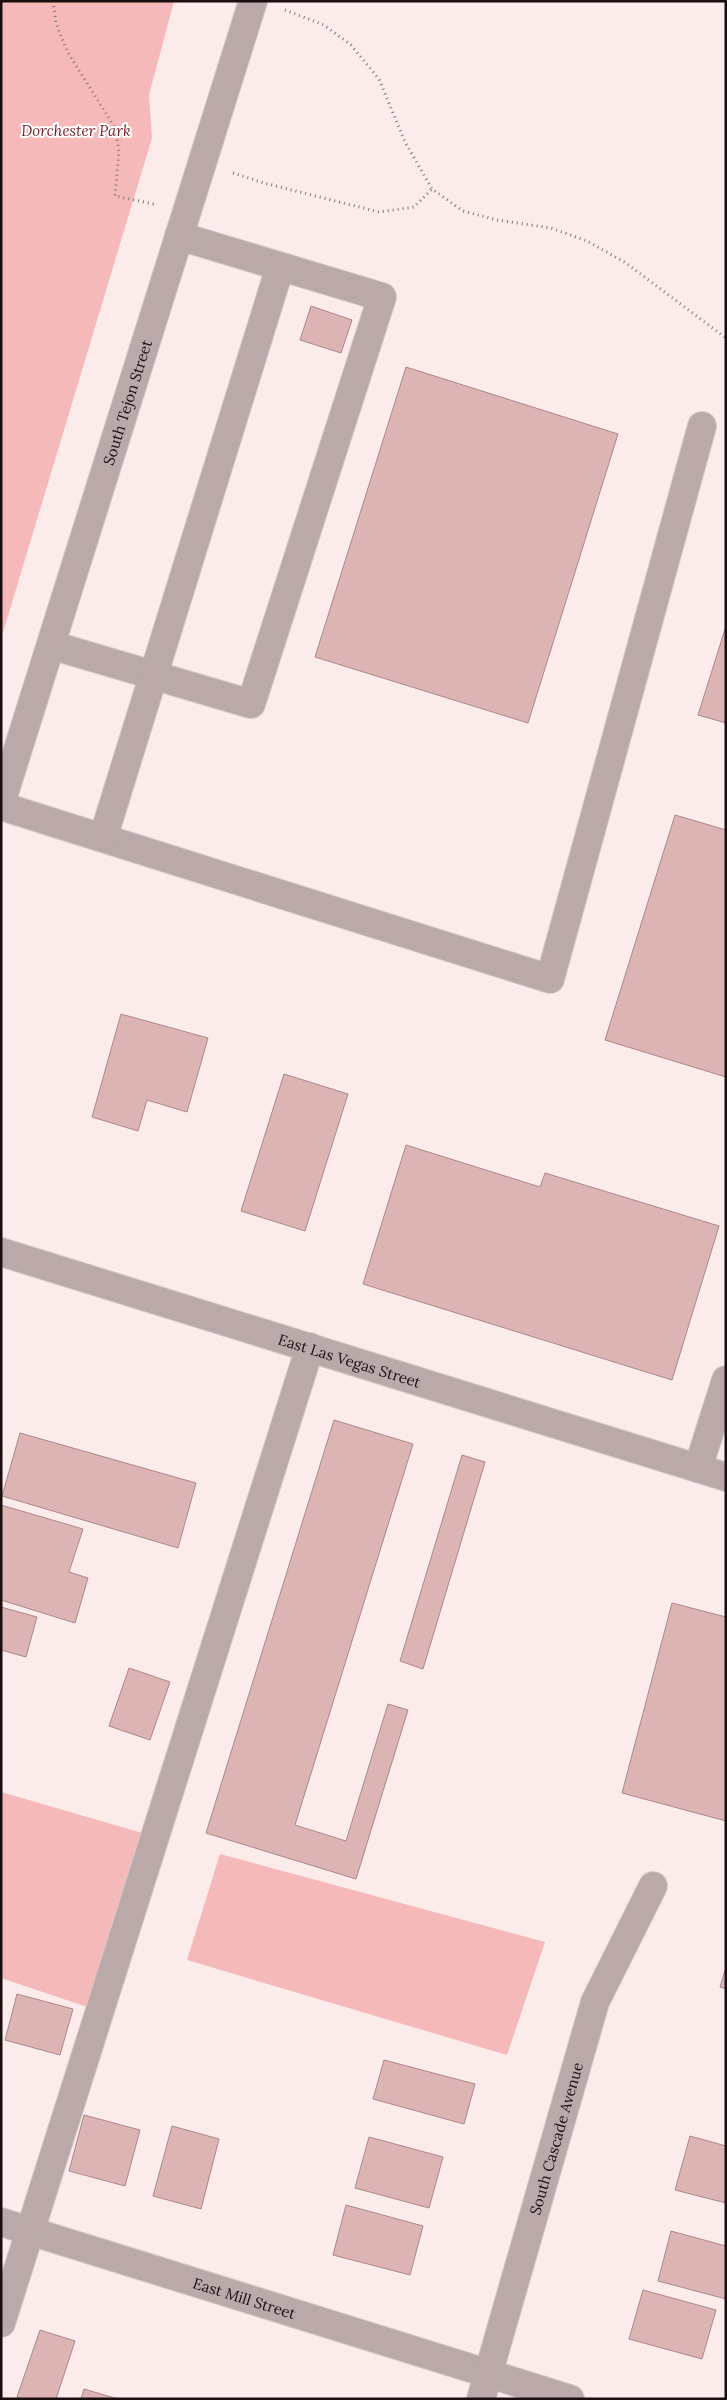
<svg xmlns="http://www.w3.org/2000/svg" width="727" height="2400" font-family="Lora,serif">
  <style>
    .green { fill: #f6b9b9 }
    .building { fill: #dbb4b3; stroke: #ac8887 }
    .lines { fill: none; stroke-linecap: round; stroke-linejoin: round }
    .minor-casing { stroke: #d8c8c8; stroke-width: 30 }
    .path { stroke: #847575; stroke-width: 3; stroke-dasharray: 1 4; stroke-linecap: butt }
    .minor { stroke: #baa9a8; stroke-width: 28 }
    .labels { text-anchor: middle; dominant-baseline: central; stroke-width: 4; stroke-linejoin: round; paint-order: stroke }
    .park-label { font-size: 15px; font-style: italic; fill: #7a1e28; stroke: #fff }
    .street-label { font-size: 15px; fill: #1b0e0e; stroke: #fff }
  </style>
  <rect width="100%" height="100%" fill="#fcebeb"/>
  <!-- green -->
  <path class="green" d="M1,1H174L149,95L152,138L1,639Z
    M1,1792L146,1834L93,2009L1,1978Z
    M220,1854L545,1942L507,2055L187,1960Z"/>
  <!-- building -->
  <path class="building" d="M311,306L352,320L341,353L300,340Z
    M406,367L618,434L528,723L315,657Z
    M726,626V723L698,715Z
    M675,815L726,830V1077L605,1040Z
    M121,1014L208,1038L187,1112L147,1100L138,1131L92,1117Z
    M284,1074L348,1094L305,1231L241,1211Z
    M406,1145L540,1187L545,1173L719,1226L672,1380L363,1284Z
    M334,1420L413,1444L295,1825L346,1841L388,1704L408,1710L356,1879L206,1833Z
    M20,1433L196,1483L178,1548L2,1496Z
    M462,1455L485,1462L423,1669L400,1661Z
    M1,1505L83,1529L69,1572L88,1578L75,1623L1,1600Z
    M672,1603L726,1617V1821L622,1793Z
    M1,1607L37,1617L26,1657L1,1650Z
    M129,1668L170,1682L150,1740L109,1726Z
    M726,1967V1989L720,1987Z
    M17,1994L73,2009L60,2055L5,2040Z
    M384,2060L475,2084L464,2124L373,2099Z
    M84,2115L140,2130L125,2186L69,2171Z
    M172,2126L219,2139L201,2209L153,2196Z
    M690,2136L726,2146V2203L675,2190Z
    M369,2137L443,2157L429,2208L355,2188Z
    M346,2205L423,2226L410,2275L333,2255Z
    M671,2231L726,2246V2299L658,2281Z
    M643,2290L716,2310L702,2359L629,2339Z
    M40,2330L75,2341L56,2399H23L17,2397Z
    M84,2389L118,2399H81Z"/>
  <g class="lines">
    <defs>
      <g id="minor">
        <path d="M51,645L251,704L382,297L179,236"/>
        <path id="s1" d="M1,803L253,1"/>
        <path d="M1,806L550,979L702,426"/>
        <path d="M103,838L280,267"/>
        <path id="s2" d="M1,1252L726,1477"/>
        <path d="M698,1468L726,1380"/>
        <path id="s3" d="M1,2222L570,2399"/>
        <path d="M1,2323L310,1347"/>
        <path id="s4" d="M481,2399L595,2002L653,1886"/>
      </g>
    </defs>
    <!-- minor casing -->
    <use href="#minor" class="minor-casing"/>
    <!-- path -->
    <path class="path" d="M53,1L56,23L67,51L115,128L119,151L115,196L154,204
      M285,10L324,25L351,45L379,79L405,142L432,189L463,211L497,220L551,228L587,241L626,263L726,338
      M233,173L264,183L379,212L414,207L432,189"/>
    <!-- minor -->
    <use href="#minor" class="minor"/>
  </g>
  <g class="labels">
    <!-- park labels -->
    <g class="park-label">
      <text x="76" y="130">Dorchester Park</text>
    </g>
    <!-- street labels -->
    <g class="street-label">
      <text stroke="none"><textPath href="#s1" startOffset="420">South Tejon Street</textPath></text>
      <text stroke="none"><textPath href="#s2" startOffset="365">East Las Vegas Street</textPath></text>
      <text stroke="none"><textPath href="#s4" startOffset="271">South Cascade Avenue</textPath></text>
      <text stroke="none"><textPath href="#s3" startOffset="255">East Mill Street</textPath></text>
    </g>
  </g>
  <!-- border -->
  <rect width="727" height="2400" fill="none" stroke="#1b0e0e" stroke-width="5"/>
</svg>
